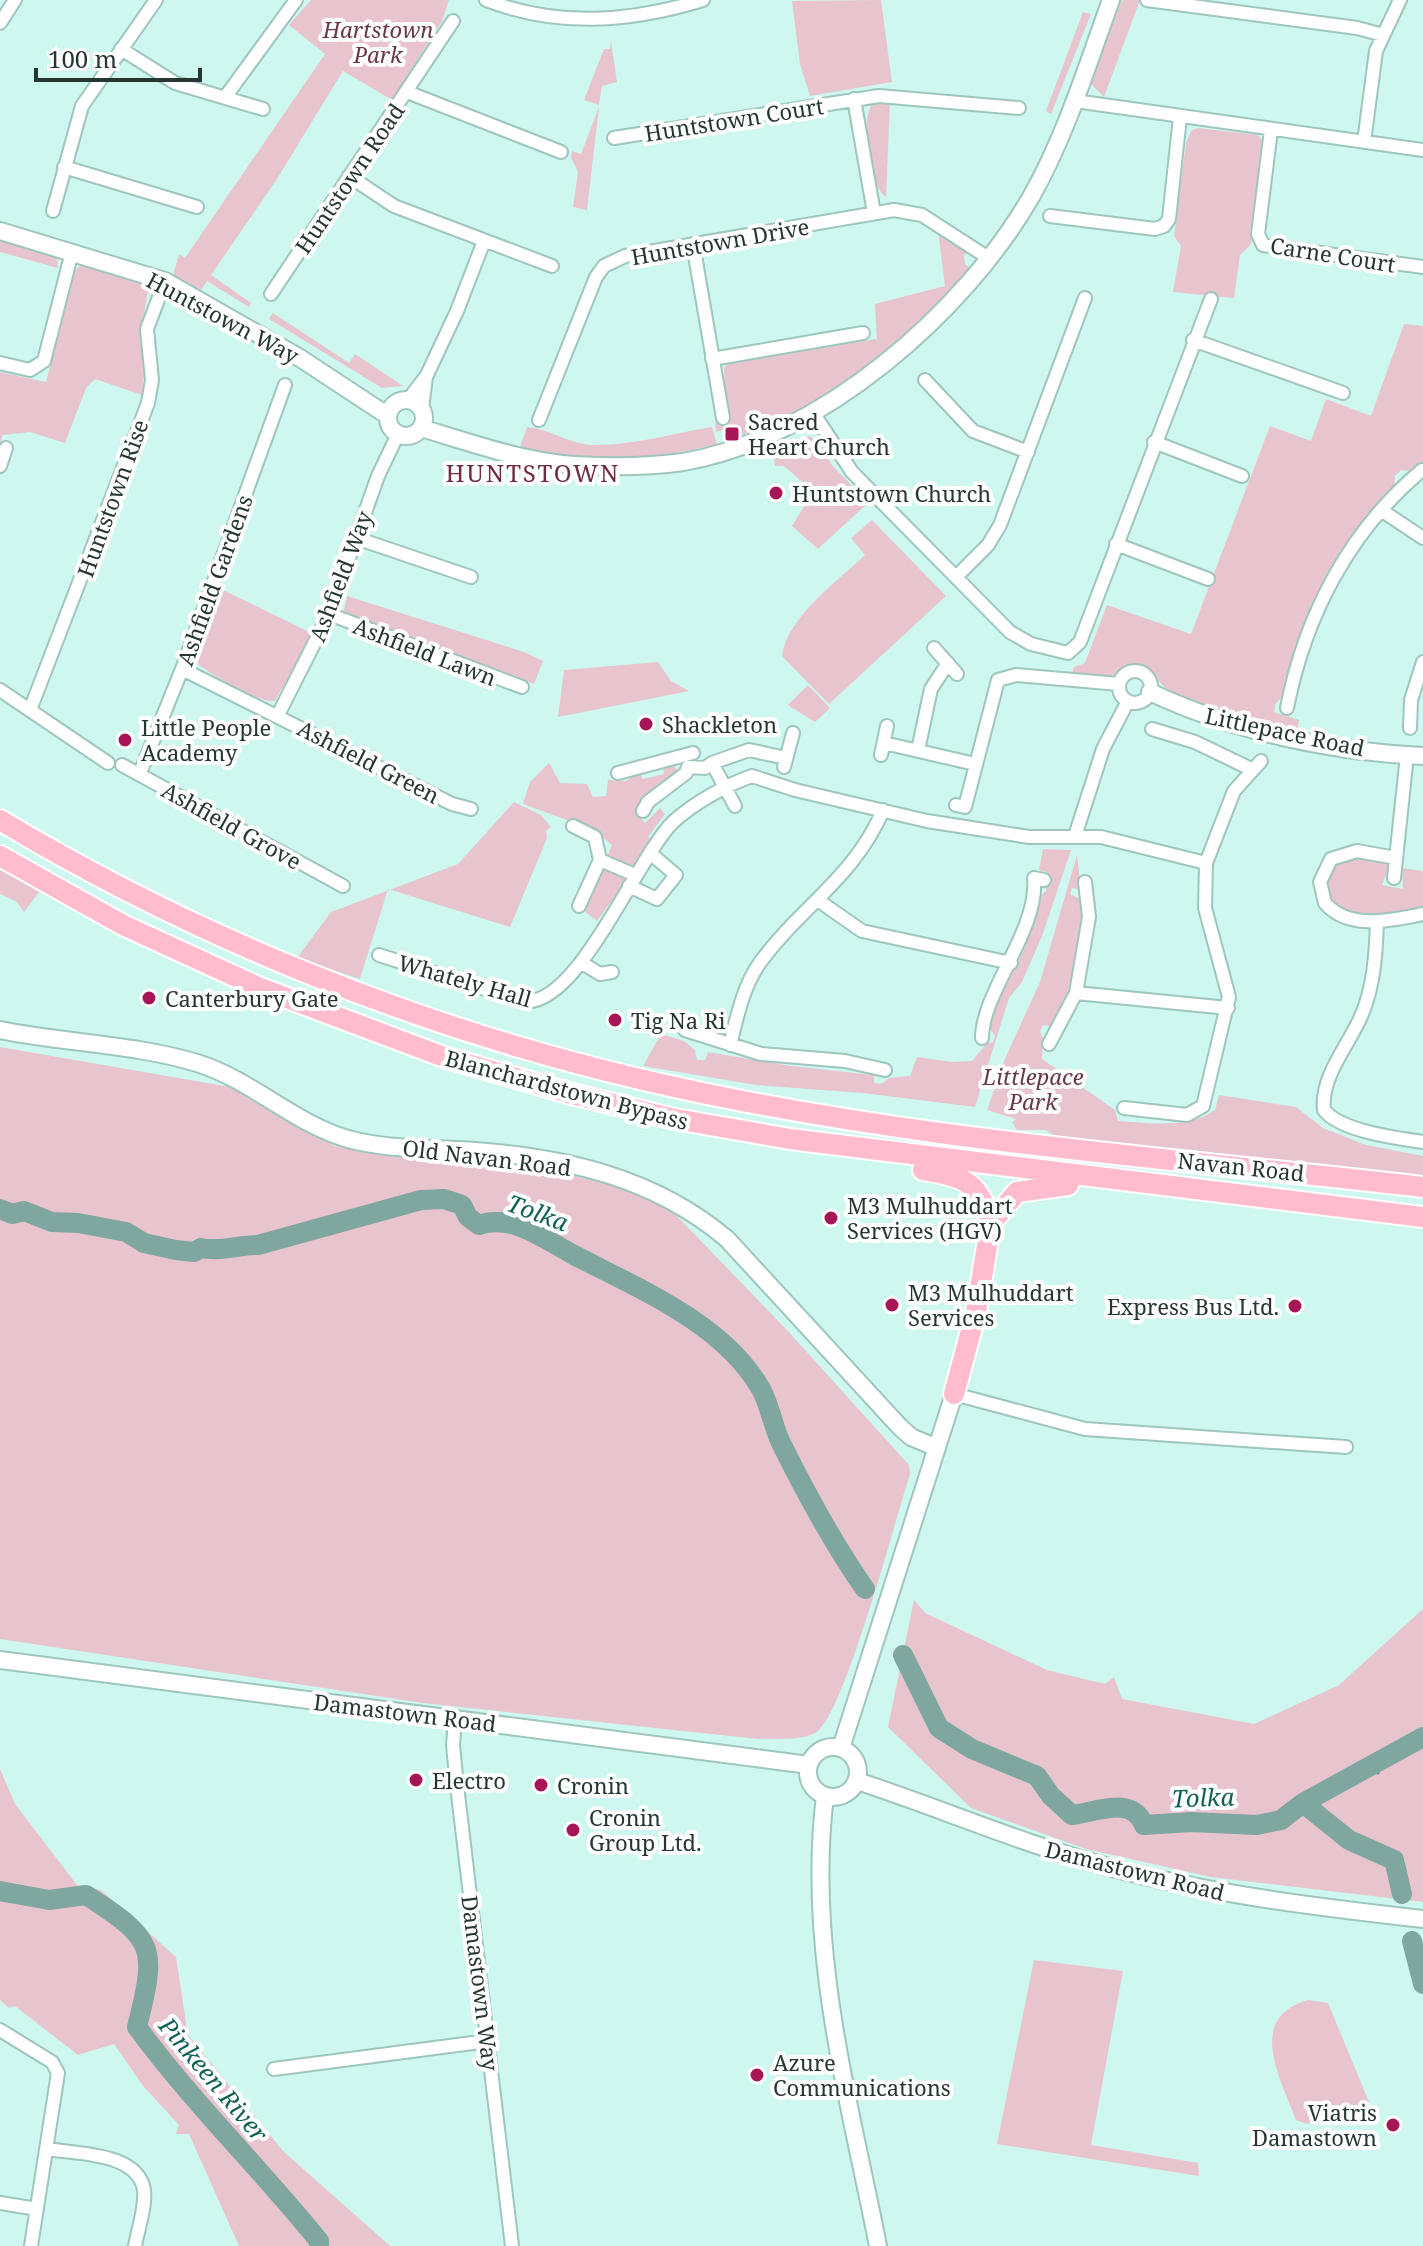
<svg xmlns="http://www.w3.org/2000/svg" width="1423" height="2246" font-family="'Noto Serif',serif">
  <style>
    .green { fill: #e8c5ce }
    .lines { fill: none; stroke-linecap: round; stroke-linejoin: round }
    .stream { stroke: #65857f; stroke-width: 3 }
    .river { stroke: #80a79f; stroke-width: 20 }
    .minor-casing { stroke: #9ec6be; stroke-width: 16 }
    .tertiary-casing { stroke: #9ec6be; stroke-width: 20 }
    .trunk-casing { stroke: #fff; stroke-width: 24 }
    .minor { stroke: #fff; stroke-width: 12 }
    .tertiary { stroke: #fff; stroke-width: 16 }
    .trunk { stroke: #febcce; stroke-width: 20 }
    .poi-dot { fill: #a61656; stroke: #fff; stroke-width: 3 }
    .labels { text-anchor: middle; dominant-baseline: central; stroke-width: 8; stroke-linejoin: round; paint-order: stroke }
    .park-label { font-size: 22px; font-style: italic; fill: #693746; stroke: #fff }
    .street-label { font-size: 22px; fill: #263633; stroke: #fff }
    .poi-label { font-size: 22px; fill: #263633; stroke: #fff; text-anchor: start }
    .neighbourhood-label { font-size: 24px; letter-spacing: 2px; fill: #702c43; stroke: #fff }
    .water-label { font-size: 24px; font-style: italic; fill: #126157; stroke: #fff }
  </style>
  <rect width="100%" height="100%" fill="#cef7ef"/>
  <!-- green -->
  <path class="green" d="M311,0H449L442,21L392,100L343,71L275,182L211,275L251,303L249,307L207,281L201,290L173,276L179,254L185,258L325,54L289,25Z
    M881,0L892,82L810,96L800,64L792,1Z
    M1122,0H1140L1104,97L1090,83Z
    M1083,12L1091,14L1051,114L1046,111Z
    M611,41L617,82L602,86L599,105L584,100L604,49H610Z
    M890,102L886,197C870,188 860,119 872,105Z
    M599,107L587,210L573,207L578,171L571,158L572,151L581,154Z
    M1198,128L1258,135L1264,143L1251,244L1240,255L1234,298L1173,292L1181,246L1174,236L1186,143L1191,131Z
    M938,230L968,252L964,255L965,264L971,269C906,340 832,405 739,436L732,427L716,432L715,422L726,419L724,368L728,364L876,339L877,343L875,304L945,286Z
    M0,237L57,256L58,268L0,252Z
    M83,262L149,284L140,339L144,373L142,395L95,379L86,388L65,443L30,432L3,435L0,443V372L46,382L75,271Z
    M273,313L349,363L355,354L403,386L382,388L269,319Z
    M1404,324L1423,326V463L1412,471L1401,470L1395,476L1394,489C1337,534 1301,626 1284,695L1276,703L1274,712L1299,720L1297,731L1210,711L1168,691L1143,665L1130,664L1109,678L1072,674L1074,667L1085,663L1107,605L1191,634L1270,426L1311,441L1326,399L1371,416Z
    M527,427C549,429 570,444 593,445C632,446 674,433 712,427L717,444C650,462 587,460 519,450Z
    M809,436L821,444L831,464L868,503L818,549L792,526L808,500L807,486L784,466H775L773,452Z
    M872,520L946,596L829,704L782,656C787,617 838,581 865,555L851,538Z
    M217,587L313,634L275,701C257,703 210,674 195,662L193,652Z
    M347,596L524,652L543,661L534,684L360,619L344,611Z
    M658,662L671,681L689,691L558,717L564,670Z
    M808,685L830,708L815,722L788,705Z
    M549,763L560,783L587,784L593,797L606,796L608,780L625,781L640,773L643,779L664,774L663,766L672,765L677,769V774L642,798L637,814L645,823L660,808L665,814L648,837L656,840L597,921L583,910L612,845L594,830L523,804L530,782Z
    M514,802L541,815L551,827L546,831L547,838L510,927L388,889L360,979L297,958L331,912L458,864Z
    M1043,849L1071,850L1042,936L1022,982L1009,998L975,1107L863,1093L756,1085L643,1066L661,1034L684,1041L695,1050L697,1060H705L708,1052L791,1066L874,1075V1083L881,1084L889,1078L910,1076L917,1057L952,1062L972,1061L987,1043L993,1042L995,1036L987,1025C995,998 1013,977 1024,950C1032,932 1030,904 1046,891V872L1039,870Z
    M1077,855L1081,890L1072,888L1070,894L1084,901C1081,948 1075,986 1051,1027L1043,1025L1040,1032L1043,1038L1042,1059L1115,1110L1118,1121C1149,1123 1188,1129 1215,1110L1219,1095L1296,1107L1323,1128L1366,1145L1423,1156V1178L1278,1164L1261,1158L1216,1157L1053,1135L1046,1130H1017L1012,1122L1016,1119L987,1110L1004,1061L1040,982Z
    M1361,857L1390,865L1382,885L1403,889L1402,868L1423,871V909C1397,914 1366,922 1341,910C1323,901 1321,865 1342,858C1347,856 1355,857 1361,857Z
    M0,868L39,892L24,912L17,902L0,894Z
    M0,1047L236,1088L262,1099L335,1146L559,1172L628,1189L674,1213L786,1329L909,1465L910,1474C895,1521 847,1703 819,1730C806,1742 775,1738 758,1739L423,1703L0,1639Z
    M914,1600L925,1613L1047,1670L1105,1684L1114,1677L1122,1699L1254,1724L1339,1685L1423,1609V1734L1273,1819L1256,1822L1200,1821L1266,1831L1423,1746V1902L1211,1877L1086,1849L971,1808L888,1727Z
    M0,1769L15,1804L77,1885L101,1890L176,1957L188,2035L283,2151L390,2246H239L189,2134H176L179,2125L144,2087L114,2044L78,2055L15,2006L9,2008L0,2000Z
    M1034,1960L1123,1971L1091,2145L1198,2163L1199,2176L997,2144Z
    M1308,2000L1328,2003L1369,2102L1307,2124L1296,2120C1281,2079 1245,2018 1308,2000Z"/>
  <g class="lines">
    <!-- stream -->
    <path class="stream" d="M1374,1765L1378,1773"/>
    <!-- river -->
    <path class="river" d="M0,1209L12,1214L24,1211L52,1222L78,1223L126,1232L144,1243L176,1250L194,1252L201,1248C220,1252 239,1245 258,1245L421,1200L444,1199L462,1205L468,1217L479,1225C512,1213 547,1241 574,1255C639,1289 723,1323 761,1389C771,1407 773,1429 783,1447C807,1495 834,1545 865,1589
      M903,1655L939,1728L972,1749L1037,1776L1051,1796L1072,1815C1098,1812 1132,1795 1144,1825L1191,1822L1257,1825L1281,1820L1303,1803L1423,1737
      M1303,1803L1349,1840L1394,1860L1402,1894
      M0,1891L49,1900L86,1895C156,1940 157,1947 137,2027C193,2103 260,2168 319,2241V2246
      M1412,1941L1423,1984"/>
    <defs>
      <path id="minor" d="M486,0C559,28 630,22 703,0
        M1147,0L1357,28L1383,35
        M0,23L15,0
        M121,49L175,83L263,109
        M407,92L561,152
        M226,96L296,0
        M854,99L874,213
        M1075,101L1423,150
        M1271,130L1258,234L1263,245L1423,267
        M614,138L879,96L1019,108
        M1364,142L1376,51L1400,0
        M64,167L197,207
        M349,176L394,206L552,266
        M53,211L82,106L156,0
        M1050,216L1155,229L1164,226L1169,219L1180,117
        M693,244L723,418
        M271,294L453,21
        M1193,340L1343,393
        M712,359L863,333
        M0,363L30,370L44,361L72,252
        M925,380L973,431L1028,452
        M408,400L424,379
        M422,408L426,377L457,311L484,241
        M812,411L852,472L1010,632L1031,644L1068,653L1080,642L1211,299
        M539,420L596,277L604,266L625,256L894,210L922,215L990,259
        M1154,442L1242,476
        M0,466L6,448
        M1381,510L1423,538
        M356,538L471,577
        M1116,544L1208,579
        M957,576L988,545L1000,525L1085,298
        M329,614L522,687
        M934,648L957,674
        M182,669L452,804L471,809
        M1119 687a16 16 0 1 1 32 0a16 16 0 1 1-32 0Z
        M0,690L108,763
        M1287,708C1305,616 1349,531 1422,470
        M30,710L148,403L152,380L147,329L165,281
        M278,715L329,614L378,476L398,434
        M1410,728L1411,700L1423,662
        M1152,729L1195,742L1251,769
        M884,743L975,764
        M918,750L931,689L948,663
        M881,755L887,726
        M712,763L749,750L786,758
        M122,765L343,886
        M784,767L793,733
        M140,773L182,669L285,385
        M618,773L693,753
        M956,805L965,807L998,680L1016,675L1119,684
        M643,811L648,802L686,773L688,767L705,768L712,763L735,806
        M573,826L595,837L600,860L635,875
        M1075,836L1103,749L1128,701
        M1396,858L1357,851L1331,859L1320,882L1325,903C1349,931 1392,920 1423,914
        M1394,878L1407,755
        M629,886L657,899L676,875L650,853
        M819,901L862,931L1011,963
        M579,906L600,860
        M1377,922C1376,952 1374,986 1362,1014C1350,1044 1320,1076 1324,1110C1340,1131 1396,1138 1423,1142
        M379,955L522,1001C576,1011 636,859 673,822C694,803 726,785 752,776L795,790L927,821L1029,837H1101L1206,863
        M582,963L600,974L612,972
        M1076,993L1228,1008
        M685,1030L761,1054L845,1061L885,1070
        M982,1038C982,992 1039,930 1034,878L1044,880
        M1049,1044L1076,993L1089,917L1085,882
        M730,1045C737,1017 743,987 759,964C799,908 855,877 883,810
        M1124,1108L1187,1115L1203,1106L1229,997L1205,908L1206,863L1234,791L1261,761
        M954,1394L1085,1429L1346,1447
        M455,1720L453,1745L457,1786L512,2246
        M0,2030L52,2062L58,2073L31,2246
        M274,2069L488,2041
        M47,2149C76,2154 138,2152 144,2190C146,2207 138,2229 135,2246
        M0,2203L37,2209"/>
      <path id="tertiary" d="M0,231L165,281L300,358L382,412H389
        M388 418a18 18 0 1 1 36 0a18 18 0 1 1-36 0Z
        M421,428C472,443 521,461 574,465C610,467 648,467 683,462C820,439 964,313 1031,197C1066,135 1087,66 1111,0
        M1150,692C1232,731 1332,752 1423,756
        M0,1030C64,1043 134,1044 197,1063C252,1080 293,1123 348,1139C388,1150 433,1148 475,1151C567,1158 655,1178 727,1239L899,1426L911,1437L937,1448
        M0,1660L809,1765
        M808 1772a25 25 0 1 1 50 0a25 25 0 1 1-50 0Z
        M841,1748L954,1394
        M857,1781C940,1808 1020,1843 1105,1866C1209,1894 1316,1907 1423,1919
        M825,1796C806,1948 849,2098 878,2246"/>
      <path id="trunk" d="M0,820C198,939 423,1029 648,1081C902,1140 1164,1157 1423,1187
        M0,856L123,925L258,987L444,1057L568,1093L670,1118L790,1139L1423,1217
        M923,1170C964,1176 979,1182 991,1223
        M954,1394L976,1312L991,1223L1017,1192L1068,1185"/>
    </defs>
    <!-- minor casing -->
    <use href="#minor" class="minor-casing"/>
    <!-- tertiary casing -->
    <use href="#tertiary" class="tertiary-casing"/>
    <!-- trunk casing -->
    <use href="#trunk" class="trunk-casing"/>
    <!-- minor -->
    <use href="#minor" class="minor"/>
    <!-- tertiary -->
    <use href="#tertiary" class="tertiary"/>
    <!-- trunk -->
    <use href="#trunk" class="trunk"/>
  </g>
  <!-- markers -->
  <g class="poi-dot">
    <rect x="724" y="426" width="16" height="16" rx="4"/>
    <circle cx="776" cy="493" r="8"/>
    <circle cx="646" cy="724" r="8"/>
    <circle cx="125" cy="740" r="8"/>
    <circle cx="149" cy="998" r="8"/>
    <circle cx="615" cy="1020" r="8"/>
    <circle cx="831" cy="1218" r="8"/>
    <circle cx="892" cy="1305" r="8"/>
    <circle cx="1295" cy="1306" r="8"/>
    <circle cx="416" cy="1780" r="8"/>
    <circle cx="541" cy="1785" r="8"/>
    <circle cx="573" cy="1830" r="8"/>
    <circle cx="757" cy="2075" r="8"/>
    <circle cx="1393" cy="2125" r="8"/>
  </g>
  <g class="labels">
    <!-- park labels -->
    <g class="park-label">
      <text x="378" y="29">Hartstown<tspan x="378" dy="25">Park</tspan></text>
      <text x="1033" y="1076">Littlepace<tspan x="1033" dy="25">Park</tspan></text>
    </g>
    <!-- street labels -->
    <g class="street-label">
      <text transform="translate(734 119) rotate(-9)">Huntstown Court</text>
      <text transform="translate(349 178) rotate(-56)">Huntstown Road</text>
      <text transform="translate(720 241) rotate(-10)">Huntstown Drive</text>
      <text transform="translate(1333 254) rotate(9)">Carne Court</text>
      <text transform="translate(223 317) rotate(28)">Huntstown Way</text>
      <text transform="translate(112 498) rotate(-70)">Huntstown Rise</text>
      <text transform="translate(340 576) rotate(-69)">Ashfield Way</text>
      <text transform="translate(214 580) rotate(-70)">Ashfield Gardens</text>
      <text transform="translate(425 651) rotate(21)">Ashfield Lawn</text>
      <text transform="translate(1285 731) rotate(12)">Littlepace Road</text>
      <text transform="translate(369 761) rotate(27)">Ashfield Green</text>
      <text transform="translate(232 825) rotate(29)">Ashfield Grove</text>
      <text transform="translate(465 980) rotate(16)">Whately Hall</text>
      <text transform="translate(567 1089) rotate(15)">Blanchardstown Bypass</text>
      <text transform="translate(487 1157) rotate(7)">Old Navan Road</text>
      <text transform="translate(1241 1166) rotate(6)">Navan Road</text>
      <text transform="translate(405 1712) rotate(7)">Damastown Road</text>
      <text transform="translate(1135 1870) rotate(14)">Damastown Road</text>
      <text transform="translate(481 1983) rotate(83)">Damastown Way</text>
    </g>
    <!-- poi labels -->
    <g class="poi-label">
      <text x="748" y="421">Sacred<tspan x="748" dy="25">Heart Church</tspan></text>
      <text x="792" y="493">Huntstown Church</text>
      <text x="662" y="724">Shackleton</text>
      <text x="141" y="727">Little People<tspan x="141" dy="25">Academy</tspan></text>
      <text x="165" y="998">Canterbury Gate</text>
      <text x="631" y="1020">Tig Na Ri</text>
      <text x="847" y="1205">M3 Mulhuddart<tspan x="847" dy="25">Services (HGV)</tspan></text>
      <text x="908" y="1292">M3 Mulhuddart<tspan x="908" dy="25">Services</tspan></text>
      <text x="1279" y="1306" text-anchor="end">Express Bus Ltd.</text>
      <text x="432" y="1780">Electro</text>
      <text x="557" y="1785">Cronin</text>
      <text x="589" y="1817">Cronin<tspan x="589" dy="25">Group Ltd.</tspan></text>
      <text x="773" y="2062">Azure<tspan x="773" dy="25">Communications</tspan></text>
      <text x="1377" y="2112" text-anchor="end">Viatris<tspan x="1377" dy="25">Damastown</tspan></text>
    </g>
    <!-- neighbourhood labels -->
    <g class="neighbourhood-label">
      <text x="533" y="472">HUNTSTOWN</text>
    </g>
    <!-- water labels -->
    <g class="water-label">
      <text transform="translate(538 1212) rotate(20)">Tolka</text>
      <text transform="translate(1203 1797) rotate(-2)">Tolka</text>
      <text transform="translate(214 2079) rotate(50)">Pinkeen River</text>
    </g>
  </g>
  <!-- scale -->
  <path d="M36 68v12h164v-12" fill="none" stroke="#263633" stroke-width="4"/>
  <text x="48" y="68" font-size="24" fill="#263633" stroke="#ffffff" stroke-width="6" paint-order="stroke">100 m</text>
</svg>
